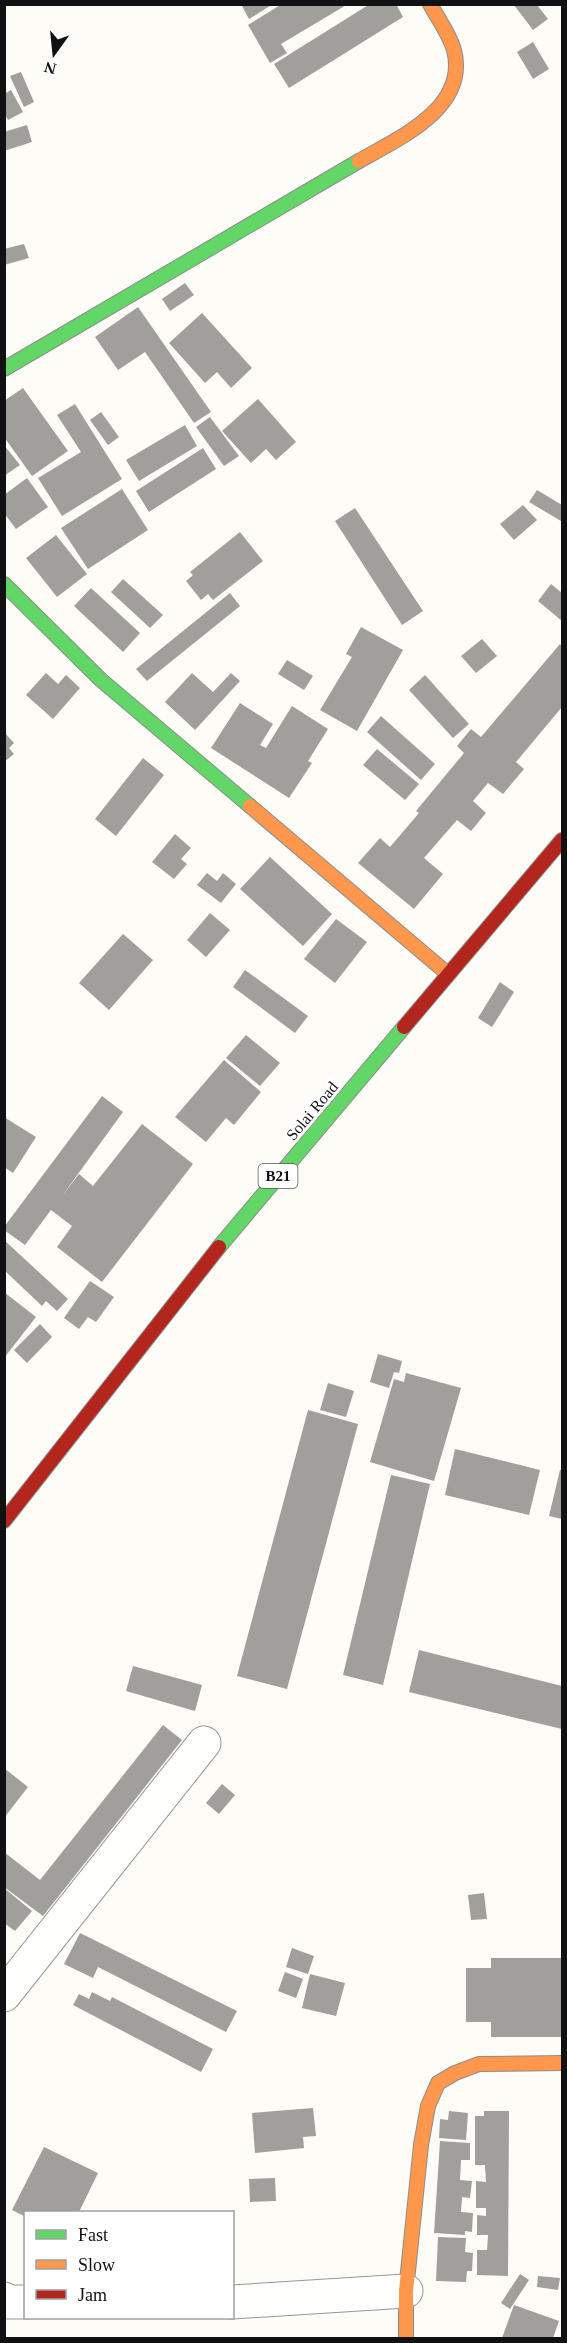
<svg xmlns="http://www.w3.org/2000/svg" width="567" height="2343" font-family="Georgia,serif">
  <style>
    .building { fill: #a19f9c }
    .lines { fill: none; stroke-linecap: round; stroke-linejoin: round }
    .street-casing { stroke: #979795; stroke-width: 35 }
    .fast-casing { stroke: #8e8d8b; stroke-width: 16 }
    .slow-casing { stroke: #8e8d8b; stroke-width: 16 }
    .jam-casing { stroke: #8e8d8b; stroke-width: 16 }
    .street { stroke: #fffffe; stroke-width: 33 }
    .fast { stroke: #63d668; stroke-width: 14 }
    .slow { stroke: #ff974d; stroke-width: 14 }
    .jam { stroke: #b3261e; stroke-width: 14 }
    .labels { text-anchor: middle; dominant-baseline: central; stroke-width: 6; stroke-linejoin: round; paint-order: stroke }
    .shield { fill: #fff; stroke: #585858; stroke-width: 1.5 }
    .shield-label { font-size: 15px; font-weight: bold; fill: #111 }
    .street-label { font-size: 16px; fill: #111; stroke: #fff }
  </style>
  <rect width="100%" height="100%" fill="#fdfcf7"/>
  <!-- building -->
  <path class="building" d="M241,4H273L249,19Z
    M282,4H348L281,44L287,53L270,63L248,25Z
    M370,4H396L403,17L289,88L274,64Z
    M514,5H537L548,19L533,30Z
    M533,42L549,69L533,79L517,52Z
    M21,72L34,102L24,107L10,76Z
    M11,90L23,112L8,120L4,113V94Z
    M27,125L32,142L4,151V132Z
    M24,244L29,258L4,265V249Z
    M185,283L194,295L170,311L162,299Z
    M138,307L211,412L194,423L145,352L118,370L95,337Z
    M202,313L252,368L231,388L217,372L205,383L169,343Z
    M23,388L68,451L32,476L4,437V401Z
    M258,399L296,442L276,460L266,449L251,463L222,431Z
    M75,404L122,479L62,516L38,478L81,452L57,415Z
    M101,412L119,437L108,445L90,420Z
    M210,417L239,456L224,466L196,427Z
    M185,425L197,446L139,481L126,460Z
    M4,445L20,465L4,476Z
    M203,448L216,469L149,512L136,491Z
    M27,478L48,507L16,529L4,513V495Z
    M122,489L148,530L88,569L61,528Z
    M537,490L562,505L561,521L529,502Z
    M523,505L537,520L514,540L500,524Z
    M355,508L423,611L402,625L335,521Z
    M240,532L263,561L213,600L208,594L201,600L186,581L193,575L190,572Z
    M56,535L87,574L57,597L26,558Z
    M123,579L163,615L150,628L111,592Z
    M551,584L562,593V621L538,601Z
    M91,588L140,633L123,652L74,606Z
    M230,593L240,606L147,681L136,669Z
    M361,627L403,650L357,731L320,710L352,657L346,654Z
    M482,639L497,656L476,673L461,656Z
    M560,644L562,647V707L516,762L524,769L503,794L488,783L473,801L486,813L471,831L457,820L424,858L443,874L414,909L358,863L380,838L390,847L419,813L416,811L464,753L457,746L471,729L481,737Z
    M287,660L313,676L304,690L278,674Z
    M46,673L58,684L66,675L80,688L53,719L26,695Z
    M192,673L213,692L231,673L240,681L195,730L165,702Z
    M425,675L469,724L453,738L409,690Z
    M240,703L273,724L260,745L266,748L292,706L328,729L308,761L312,763L289,798L211,748Z
    M381,716L435,764L421,780L367,732Z
    M4,732L14,743L9,748L14,754L4,762Z
    M377,749L419,784L405,800L363,765Z
    M143,758L164,775L116,836L95,819Z
    M175,834L191,848L181,859L187,864L174,879L152,862Z
    M270,857L332,914L303,946L240,889Z
    M207,873L217,881L223,873L236,884L221,903L197,885Z
    M210,913L230,930L206,957L187,940Z
    M336,919L367,942L335,983L304,959Z
    M123,934L153,960L109,1010L79,983Z
    M245,970L308,1016L295,1033L233,987Z
    M500,982L514,992L492,1027L478,1018Z
    M246,1035L280,1063L260,1086L226,1058Z
    M224,1060L261,1092L234,1125L226,1118L206,1142L175,1117Z
    M102,1096L123,1112L62,1196L79,1174L93,1186L142,1124L193,1164L102,1282L57,1247L72,1226L51,1210L25,1245L4,1230V1227Z
    M4,1117L36,1137L13,1173L4,1167Z
    M4,1240L68,1299L57,1311L46,1301L42,1306L4,1270Z
    M90,1281L114,1297L96,1322L88,1317L79,1329L64,1318Z
    M4,1292L36,1317L4,1358Z
    M40,1324L52,1337L27,1363L14,1350Z
    M378,1354L402,1361L399,1373L394,1372L389,1388L370,1382Z
    M406,1373L461,1388L434,1481L370,1462L394,1379L404,1382Z
    M328,1383L354,1391L346,1417L320,1410Z
    M308,1410L358,1424L287,1689L237,1676Z
    M455,1449L540,1470L529,1515L445,1495Z
    M560,1470H562V1519L549,1516Z
    M391,1475L430,1484L383,1685L343,1675Z
    M419,1650L562,1686V1729L409,1692Z
    M133,1666L202,1685L195,1711L126,1691Z
    M163,1725L182,1740L43,1916L4,1887V1852L40,1880Z
    M4,1768L28,1787L4,1818Z
    M222,1784L235,1795L219,1814L206,1803Z
    M4,1888L32,1911L15,1931L4,1923Z
    M484,1893L487,1919L471,1920L468,1895Z
    M80,1933L237,2011L226,2032L98,1967L93,1978L64,1964Z
    M292,1948L314,1956L308,1974L286,1967Z
    M491,1958H562V2037H491V2022H466V1968H491Z
    M285,1972L303,1979L296,1998L278,1991Z
    M310,1974L345,1983L336,2016L302,2008Z
    M92,1992L110,2001L112,1997L213,2049L201,2072L73,2005L79,1994L89,1999Z
    M313,2108L316,2136L303,2137L304,2148L255,2153L252,2113Z
    M449,2111L468,2113L466,2140L439,2138L440,2119L448,2120Z
    M484,2111H509L508,2276L477,2275V2250H487L488,2235H477V2215L486,2216V2208H476V2181L486,2182L485,2165H475V2116H484Z
    M440,2141L470,2143V2160H461L460,2180L472,2181L470,2198L462,2197L461,2212L473,2213L472,2232L465,2231V2235L434,2233Z
    M44,2147L98,2173L79,2212H26V2217L12,2210Z
    M275,2178L276,2201L250,2202L249,2179Z
    M438,2237L466,2238L465,2252L473,2253L472,2271H467L466,2282L436,2281Z
    M520,2274L529,2280L510,2309L501,2303Z
    M538,2276L560,2278L558,2290L537,2287Z
    M514,2305L559,2321L553,2338H502Z"/>
  <g class="lines">
    <defs>
      <path id="street" d="M4,1995L204,1743
        M4,2299L7,2302H26
        M232,2302L406,2291"/>
      <path id="fast" d="M4,369L359,161
        M4,584L101,680L250,806
        M219,1247L404,1027"/>
      <path id="slow" d="M359,161C399,138 469,108 454,50C449,33 438,19 430,4
        M250,806L448,974
        M406,2338V2291L421,2145L428,2106L438,2083L455,2073L479,2064L562,2063"/>
      <path id="jam" d="M404,1027L562,840
        M4,1521L219,1247"/>
    </defs>
    <!-- street casing -->
    <use href="#street" class="street-casing"/>
    <!-- fast casing -->
    <use href="#fast" class="fast-casing"/>
    <!-- slow casing -->
    <use href="#slow" class="slow-casing"/>
    <!-- jam casing -->
    <use href="#jam" class="jam-casing"/>
    <!-- street -->
    <use href="#street" class="street"/>
    <!-- fast -->
    <use href="#fast" class="fast"/>
    <!-- slow -->
    <use href="#slow" class="slow"/>
    <!-- jam -->
    <use href="#jam" class="jam"/>
  </g>
  <g class="labels">
    <!-- shield labels -->
    <rect class="shield" x="258.5" y="1164" width="39" height="24" rx="4.5"/>
    <g class="shield-label">
      <text x="278" y="1176">B21</text>
    </g>
    <!-- street labels -->
    <g class="street-label">
      <text transform="translate(312 1111) rotate(-50)">Solai Road</text>
    </g>
  </g>
  <!-- border -->
  <rect width="567" height="2343" fill="none" stroke="#111111" stroke-width="12"/>
  <!-- legend -->
  <rect x="24" y="2211" width="210" height="108" fill="#ffffff" stroke="#a0a0a0" stroke-width="1.5"/>
  <rect x="36" y="2230" width="30" height="9" fill="#63d668" stroke="#a0a0a0" stroke-width="1.5"/>
  <text x="78" y="2241" font-size="18" fill="#111111">Fast</text>
  <rect x="36" y="2260" width="30" height="9" fill="#ff974d" stroke="#a0a0a0" stroke-width="1.5"/>
  <text x="78" y="2271" font-size="18" fill="#111111">Slow</text>
  <rect x="36" y="2290" width="30" height="9" fill="#b3261e" stroke="#a0a0a0" stroke-width="1.5"/>
  <text x="78" y="2301" font-size="18" fill="#111111">Jam</text>
  <!-- north arrow -->
  <g transform="translate(54 54) rotate(195)" stroke="#ffffff" stroke-width="4.5" paint-order="stroke">
  <path d="M0-4.5L10 22L0 15L-10 22Z" fill="#111111"/>
  <text y="-9" font-size="16" font-weight="bold" text-anchor="middle" fill="#111111">N</text>
  </g>
</svg>
